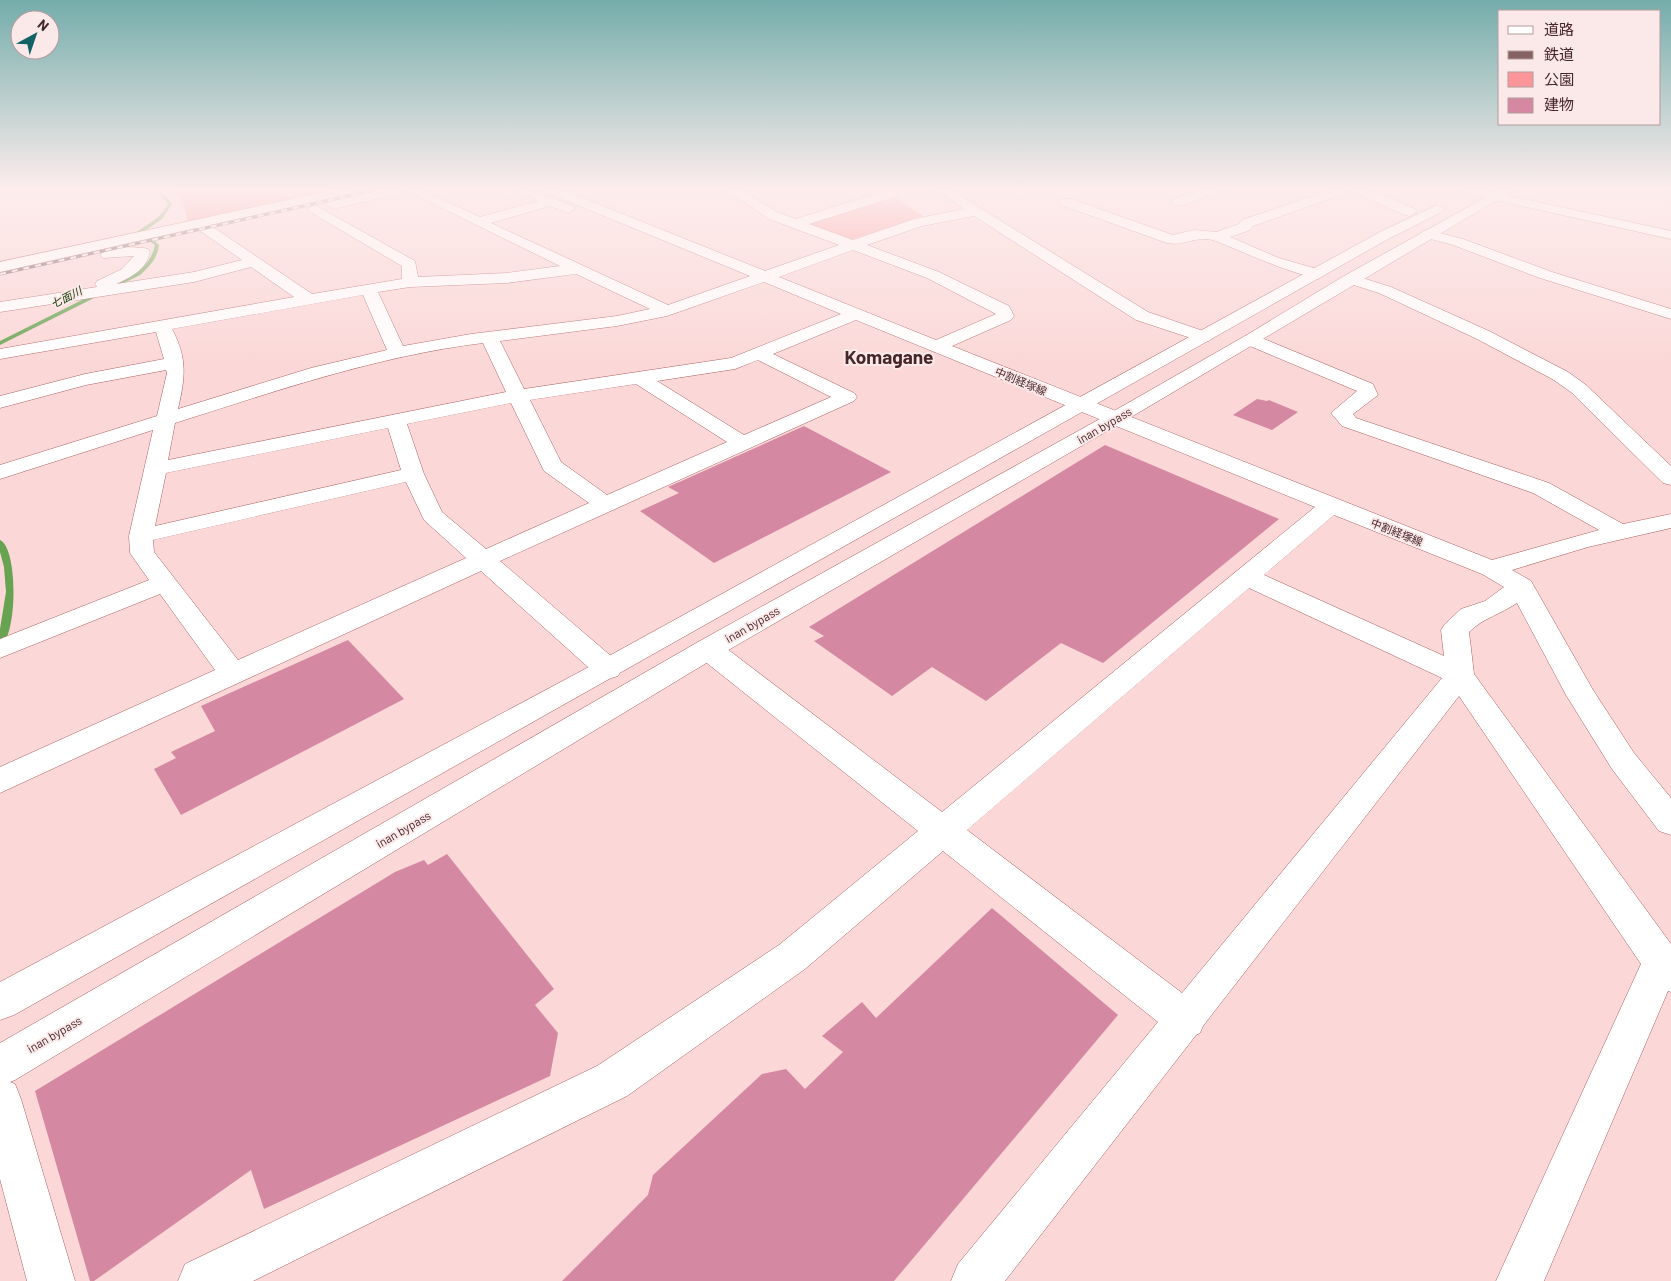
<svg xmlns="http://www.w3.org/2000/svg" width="1671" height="1281" font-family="Barlow,'Noto Sans JP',sans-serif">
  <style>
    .green { fill: #fd969a }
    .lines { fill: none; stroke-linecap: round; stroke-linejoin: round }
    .stream { fill: #67a350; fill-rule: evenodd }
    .building { fill: #d588a2 }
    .minor-casing { stroke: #ac5f62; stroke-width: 1 }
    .highway-casing { stroke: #ac5f62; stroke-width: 1 }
    .minor { fill: #fff; fill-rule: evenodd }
    .highway { fill: #fff; fill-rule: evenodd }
    .rail-casing { stroke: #856364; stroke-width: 3 }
    .rail { stroke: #fbe9e9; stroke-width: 2; stroke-dasharray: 6; stroke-linecap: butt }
    .labels { text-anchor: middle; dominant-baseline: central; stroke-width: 4; stroke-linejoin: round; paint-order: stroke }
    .far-water-label { font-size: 11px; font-style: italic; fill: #103800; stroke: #fbe9e9 }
    .far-street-label { font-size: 11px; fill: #472628; stroke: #fbe9e9 }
    .street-label { font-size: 12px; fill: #472628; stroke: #fbe9e9 }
    .far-town-label { font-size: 19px; font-weight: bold; fill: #472628; stroke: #fbe9e9 }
  </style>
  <rect width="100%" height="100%" fill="#fbd7d7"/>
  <!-- green -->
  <path class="green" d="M173,190H339L188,223L183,202Z
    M893,196L923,216L853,239H846L807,225V223Z"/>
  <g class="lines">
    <!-- stream -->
    <path class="stream" d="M156,190H160L172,204L162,219L140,234L150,237L159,245C157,259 150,266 140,275L0,345V341L136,273C146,265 152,258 155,245L146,239L134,234C147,224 160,220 168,204Z
      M0,540C19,549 17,639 0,646V629L6,592L4,567L0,552Z"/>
  </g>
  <!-- building -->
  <path class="building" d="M1257,399L1267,401L1269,400L1298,412L1272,430L1233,415Z
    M804,426L891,472L714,563L640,511L679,493L668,487Z
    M1105,445L1279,519L1103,663L1061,643L986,701L932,667L892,696L814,641L824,636L809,627Z
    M348,640L404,699L181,815L154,769L176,758L171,752L215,731L201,706Z
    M447,854L554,989L535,1005L558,1033L550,1076L264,1209L251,1170L94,1281H90L35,1091L395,872L424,860L428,865Z
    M992,908L1118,1015L894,1281H562L648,1195L653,1175L762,1074L786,1069L805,1089L843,1052L822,1036L862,1002L876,1018Z"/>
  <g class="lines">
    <defs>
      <path id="minor" d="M334,190H356L350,194L210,225L312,294L402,279V266L310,212L308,209L315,205L415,261L418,277L507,273L560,266L405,190H421L480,217L538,201L515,190H531L573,206L575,209L568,213L550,206L491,223L668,305L750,276L548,193L547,190H563L765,271L839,245L769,219L727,190H741L779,213L796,219L878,193L875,190L895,191L897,194L895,197L809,224L853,240L914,219L964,209L937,190H951L1148,312L1209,333L1212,337L1209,341L1203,342L1136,320L974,216L922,226L867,245L939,272L1009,306L1014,316L1011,320L952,346L1492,560L1599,530L1533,493L1342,426L1331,413L1357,391L1245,344L1242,340L1245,336H1257L1373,384L1378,395L1353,414L1356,418L1549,483L1623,524L1671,514V528L1588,547L1512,570L1531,581L1593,690L1634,753L1671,798V835L1659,831L1612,769L1566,695L1517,603C1501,614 1483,618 1469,632L1474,674L1671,944V992L1668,991L1544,1281H1496L1641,964L1459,696L1203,1026L1200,1033L1196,1035L1005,1281H951L958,1264L1158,1022L943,851L805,969L627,1096L253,1281H178L185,1264L597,1066L779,945L918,831L698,656L694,649L698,642L708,640L718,642L942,812L1315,507L856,320L773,354L854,393L857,397L854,401L500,561L618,662L622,669L618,676L608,679L598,676L481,571L0,793V767L215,670L160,594L0,658V639L149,580L130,553L129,536L153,430L0,479V465L157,416L167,373L166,370L86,385L0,408V396L85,374L164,359L156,332L0,359V349L294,297L251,267L194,282L0,312V302L97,287L95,284L97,281L122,269L134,256L103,258L100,255C108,246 137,246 148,249L150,252C146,270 131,277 116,284L194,272L242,260L196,228L0,272V262ZM853,250L927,278L996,314L936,340L779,277ZM576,274L650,309L617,316L471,334L403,346L378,292L410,287L507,283ZM764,282L841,314L731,358L524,389L500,341L617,326L667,316ZM363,295L387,350L311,368L178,409C185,378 188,359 172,329ZM483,343L506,392L168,460L175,423C276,391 377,356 483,343ZM758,360L831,397L744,435L657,381L735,369ZM636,384L727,442L607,495L561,462L530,400ZM511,403L544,471L589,503L486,549L442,512L424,474L407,424ZM388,428L401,470L155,526L166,473ZM406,482L424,520L466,558L238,660L154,552L153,540ZM1334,515L1482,574L1504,587L1485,601L1461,609L1445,624L1441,630L1444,656L1264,575ZM1249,588L1442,678L1182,993L967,830Z
        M382,190H403L402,193L333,209L326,205L328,202Z
        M1202,190H1219L1218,193L1184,205H1174L1172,202L1174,199Z
        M1330,190H1347L1346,193L1253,226L1250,230L1230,237L1279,258L1324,271L1326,274L1318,279C1282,270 1250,255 1216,241C1199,234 1182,247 1167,243L1061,205L1059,202L1061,199H1071L1173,235L1194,230L1216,232L1239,224L1242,220Z
        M1354,190H1370L1415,209L1417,212L1410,216L1405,215L1355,193Z
        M1461,190H1483L1671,231V239L1467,194Z
        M1428,230L1463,239L1552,272L1671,309V319L1540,278L1453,245L1423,237L1421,234L1423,231Z
        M1350,274L1391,287L1489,331L1568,372L1586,385L1671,466V485L1663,483L1572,393L1554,380L1477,339L1379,293L1344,282L1342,279Z
        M0,1078L15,1084L21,1099L75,1281H27L0,1179Z"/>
      <path id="highway" d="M1499,190H1514L1121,423L718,656L15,1080L0,1086V1043L698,642L1107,415L1245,336L1344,276Z
        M1437,205L1444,209L1442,212L1390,238L14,1015L0,1020V982L598,662L1380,232Z"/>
    </defs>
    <!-- minor casing -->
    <use href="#minor" class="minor-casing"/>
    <!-- highway casing -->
    <use href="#highway" class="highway-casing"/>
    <!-- minor -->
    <use href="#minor" class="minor"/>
    <!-- highway -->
    <use href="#highway" class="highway"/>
    <defs>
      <path id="rail" d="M0,274L375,190"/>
    </defs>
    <!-- rail casing -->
    <use href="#rail" class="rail-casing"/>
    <!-- rail -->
    <use href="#rail" class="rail"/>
  </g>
  <!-- sky -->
  <linearGradient id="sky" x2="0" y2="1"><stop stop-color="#74adab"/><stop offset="0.51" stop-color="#fdeded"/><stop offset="1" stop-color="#fdeded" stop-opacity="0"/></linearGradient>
  <rect width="1671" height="369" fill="url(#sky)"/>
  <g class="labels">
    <!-- far-water labels -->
    <g class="far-water-label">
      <text transform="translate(66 297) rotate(-27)">七面川</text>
    </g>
    <!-- far-street labels -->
    <g class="far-street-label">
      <text transform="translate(1021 381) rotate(23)">中割経塚線</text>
      <text transform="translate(1397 532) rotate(22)">中割経塚線</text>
    </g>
    <!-- street labels -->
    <g class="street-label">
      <text transform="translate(1104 425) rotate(-30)">inan bypass</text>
      <text transform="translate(752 624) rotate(-30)">inan bypass</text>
      <text transform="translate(403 829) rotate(-30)">inan bypass</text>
      <text transform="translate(54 1034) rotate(-30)">inan bypass</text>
    </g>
    <!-- far-town labels -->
    <g class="far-town-label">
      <text x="889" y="356">Komagane</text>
    </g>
  </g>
  <!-- legend -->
  <rect x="1498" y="10" width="162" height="115" fill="#fbe9e9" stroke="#b39b9c"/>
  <rect x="1508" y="26" width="25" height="8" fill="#ffffff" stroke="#b39b9c"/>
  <text x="1544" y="35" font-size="15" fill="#472628">道路</text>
  <rect x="1508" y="51" width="25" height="8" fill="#856364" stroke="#b39b9c"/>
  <text x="1544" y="60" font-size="15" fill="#472628">鉄道</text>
  <rect x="1508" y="72" width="25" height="15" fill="#fd969a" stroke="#b39b9c"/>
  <text x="1544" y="85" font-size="15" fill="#472628">公園</text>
  <rect x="1508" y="98" width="25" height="15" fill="#d588a2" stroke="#b39b9c"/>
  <text x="1544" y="110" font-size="15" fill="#472628">建物</text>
  <!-- north arrow -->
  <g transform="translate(35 35) rotate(40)"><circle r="24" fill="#fbe9e9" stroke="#b39b9c"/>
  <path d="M0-4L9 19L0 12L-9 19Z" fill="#126365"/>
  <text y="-8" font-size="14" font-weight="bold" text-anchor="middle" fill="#472628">N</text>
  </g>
</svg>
